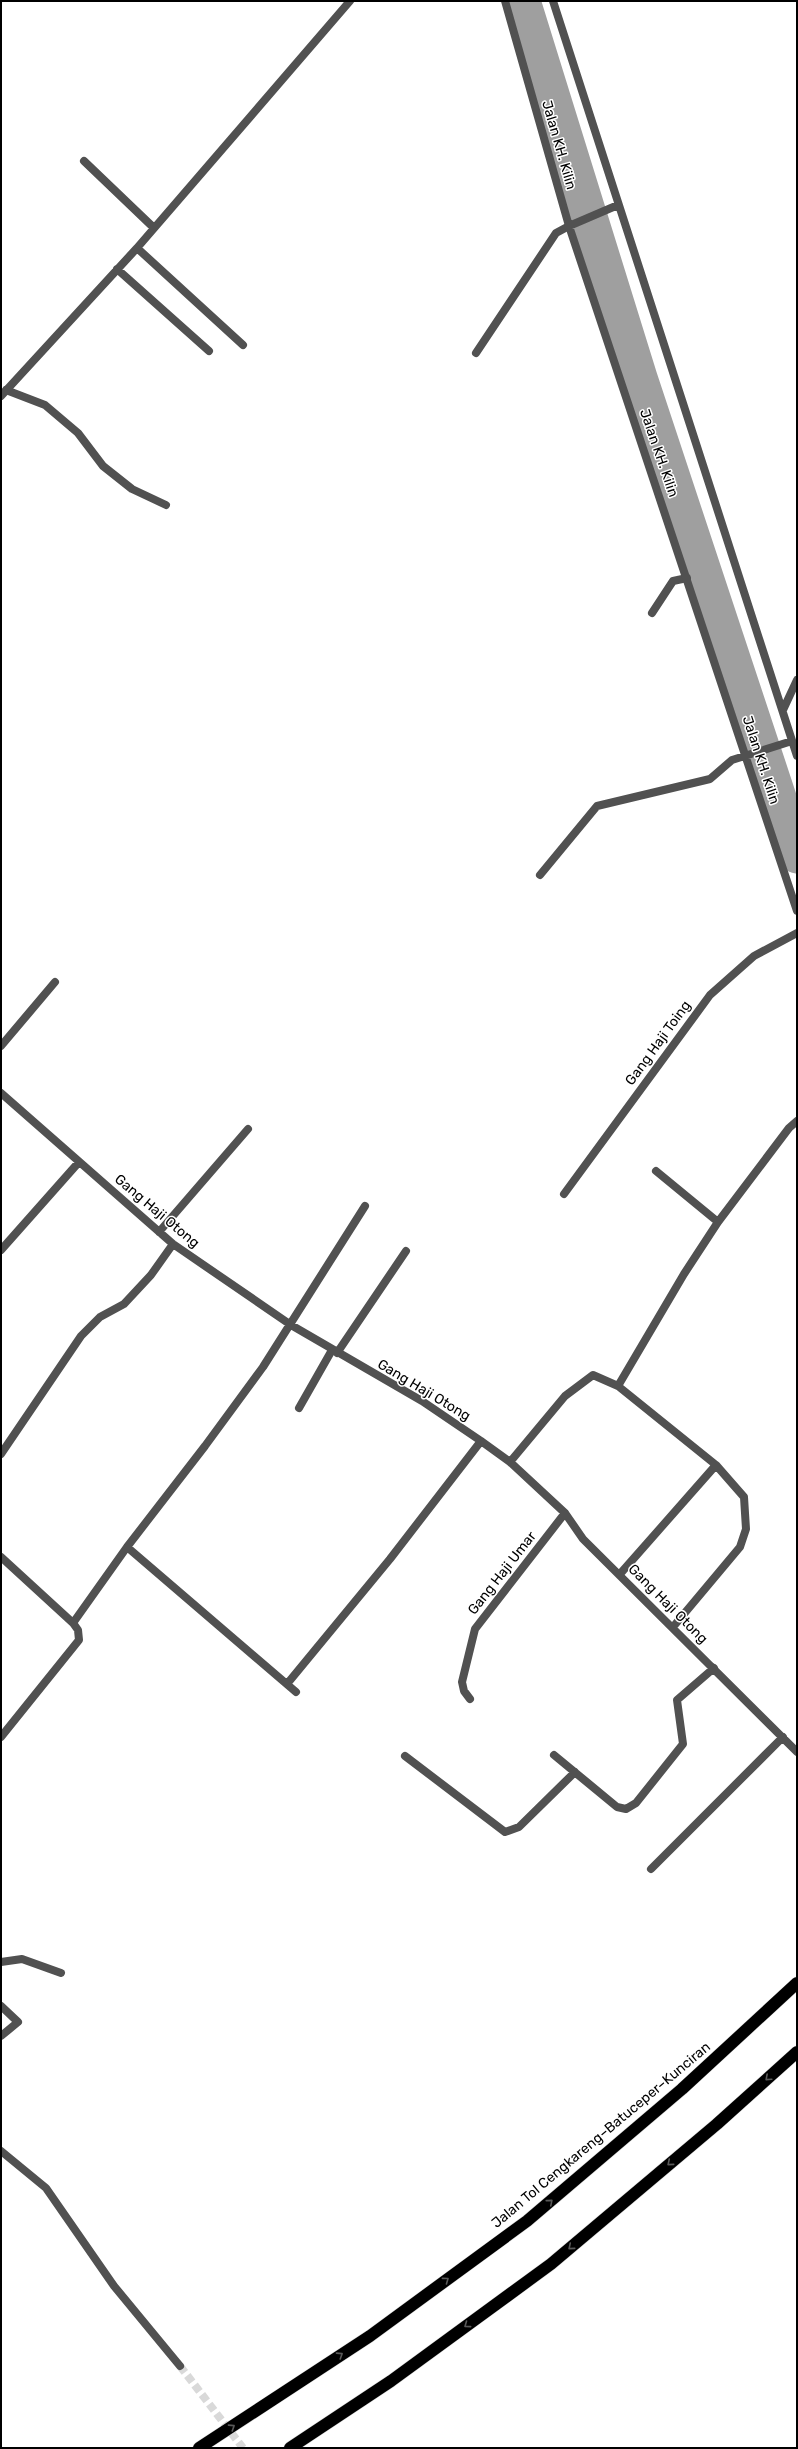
<svg xmlns="http://www.w3.org/2000/svg" width="798" height="2449" font-family="Rubik,sans-serif">
  <style>
    .lines { fill: none; stroke-linecap: round; stroke-linejoin: round }
    .river { stroke: #9f9f9f; stroke-width: 37 }
    .street-tunnel { stroke: #d9d9d9; stroke-width: 8; stroke-dasharray: 8 4; stroke-linecap: butt }
    .highway-casing { stroke: #dbdbdb; stroke-width: 13 }
    .lane { stroke: #515151; stroke-width: 8 }
    .street { stroke: #515151; stroke-width: 8 }
    .highway { stroke: #000; stroke-width: 12 }
    .oneway { stroke: #595959 }
    .labels { text-anchor: middle; dominant-baseline: central; stroke-width: 3; stroke-linejoin: round; paint-order: stroke }
    .street-label { font-size: 14px; fill: #000; stroke: #fff }
  </style>
  <rect width="100%" height="100%" fill="#fff"/>
  <g class="lines">
    <!-- river -->
    <path class="river" d="M522,1L639,378L797,855"/>
    <!-- street-tunnel -->
    <path class="street-tunnel" d="M180,2366L243,2448"/>
    <defs>
      <path id="highway" d="M199,2448L370,2336L527,2221L682,2089L797,1983
        M290,2448L391,2381L551,2264L717,2124L797,2052"/>
    </defs>
    <!-- highway casing -->
    <use href="#highway" class="highway-casing"/>
    <!-- lane -->
    <path class="lane" d="M476,353L556,233L569,226
      M6,390L45,405L78,433L103,466L132,489L166,505
      M652,613L673,581L687,578"/>
    <!-- street -->
    <path class="street" d="M505,1L569,226L797,911
      M553,1L797,756
      M84,161L154,228
      M569,226L618,205
      M137,248L243,345
      M117,269L209,351
      M1,396L137,248L350,1
      M783,710L797,680
      M540,875L597,806L710,779L732,760L792,741
      M1,1046L55,982
      M1,1093L173,1244L291,1325L422,1401L481,1441L510,1462L565,1513L583,1539L797,1752
      M656,1171L718,1222
      M564,1194L710,995L754,956L797,933
      M159,1232L248,1129
      M1,1250L79,1162
      M337,1353L406,1251
      M618,1386L684,1274L718,1222L789,1128L797,1121
      M299,1408L332,1350
      M1,1454L81,1336L100,1317L124,1304L151,1275L173,1244
      M510,1462L565,1396L593,1375L618,1386L716,1465L744,1497L746,1529L740,1547L673,1627
      M127,1547L296,1692
      M1,1557L73,1623L78,1630L79,1640L1,1737
      M620,1574L716,1465
      M73,1623L127,1547L205,1446L263,1367L365,1206
      M287,1684L390,1559L481,1441
      M470,1699L464,1691L462,1682L475,1629L565,1513
      M554,1755L617,1807L626,1809L636,1803L683,1744L677,1700L714,1668
      M405,1756L505,1832L519,1827L575,1772
      M651,1869L783,1737
      M1,1962L22,1959L61,1973
      M1,2006L18,2022L1,2036
      M1,2151L46,2188L114,2286L180,2366"/>
    <!-- highway -->
    <use href="#highway" class="highway"/>
  </g>
  <!-- one-way arrows -->
  <defs><path id="oneway-chevron" d="M-2-3.5L2.5 0L-2 3.5" fill="none" stroke-width="1.6" stroke-linecap="round" stroke-linejoin="round"/></defs>
  <g class="oneway">
    <use href="#oneway-chevron" transform="translate(768 2078) rotate(138)"/>
    <use href="#oneway-chevron" transform="translate(670 2163) rotate(140)"/>
    <use href="#oneway-chevron" transform="translate(550 2202) rotate(-41)"/>
    <use href="#oneway-chevron" transform="translate(571 2247) rotate(140)"/>
    <use href="#oneway-chevron" transform="translate(446 2280) rotate(-36)"/>
    <use href="#oneway-chevron" transform="translate(467 2325) rotate(144)"/>
    <use href="#oneway-chevron" transform="translate(340 2355) rotate(-33)"/>
    <use href="#oneway-chevron" transform="translate(232 2427) rotate(-33)"/>
  </g>
  <g class="labels">
    <!-- street labels -->
    <g class="street-label">
      <text transform="translate(559 145) rotate(74)">Jalan KH. Kilin</text>
      <text transform="translate(659 453) rotate(71)">Jalan KH. Kilin</text>
      <text transform="translate(761 760) rotate(72)">Jalan KH. Kilin</text>
      <text transform="translate(658 1043) rotate(-54)">Gang Haji Toing</text>
      <text transform="translate(157 1211) rotate(40)">Gang Haji Otong</text>
      <text transform="translate(424 1390) rotate(31)">Gang Haji Otong</text>
      <text transform="translate(502 1573) rotate(-52)">Gang Haji Umar</text>
      <text transform="translate(668 1604) rotate(45)">Gang Haji Otong</text>
      <text transform="translate(601 2135) rotate(-40)">Jalan Tol Cengkareng–Batuceper–Kunciran</text>
    </g>
  </g>
  <!-- border -->
  <rect width="798" height="2449" fill="none" stroke="#000000" stroke-width="4"/>
</svg>
